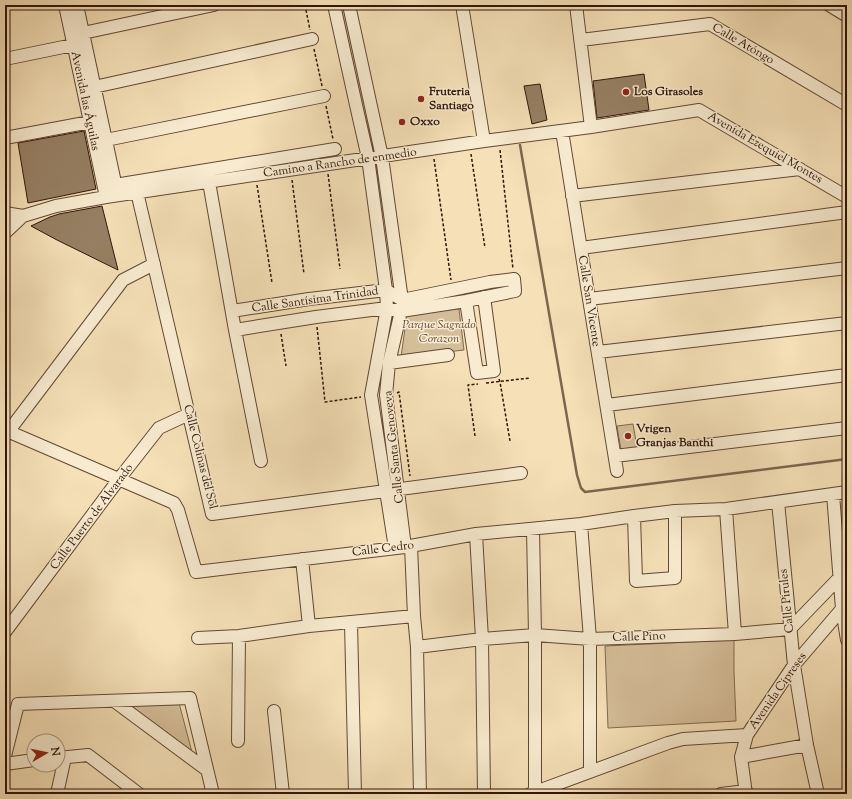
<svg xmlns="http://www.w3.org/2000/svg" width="852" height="799" font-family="'Sorts Mill Goudy',serif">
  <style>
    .green { fill: #d4bd99; stroke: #826950 }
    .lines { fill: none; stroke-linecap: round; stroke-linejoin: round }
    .stream { stroke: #7e654e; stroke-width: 2.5 }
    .building { fill: #967f63; stroke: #301508 }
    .minor-casing { stroke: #614834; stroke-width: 14 }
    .path { stroke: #301508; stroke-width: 1.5; stroke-dasharray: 3 2; stroke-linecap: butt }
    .minor { stroke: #f8ebd0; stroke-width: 12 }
    .poi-dot { fill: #8f2418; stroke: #f8ebd0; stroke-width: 1.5 }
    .labels { text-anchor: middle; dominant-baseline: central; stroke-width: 3; stroke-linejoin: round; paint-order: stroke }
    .street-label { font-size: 12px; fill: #301508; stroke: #f8ebd0 }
    .poi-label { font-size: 12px; font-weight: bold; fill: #301508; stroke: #f8ebd0; text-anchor: start }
    .park-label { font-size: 12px; font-style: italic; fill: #614734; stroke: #f8ebd0 }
  </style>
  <rect width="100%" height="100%" fill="#f5e0b7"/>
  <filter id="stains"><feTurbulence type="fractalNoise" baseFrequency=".005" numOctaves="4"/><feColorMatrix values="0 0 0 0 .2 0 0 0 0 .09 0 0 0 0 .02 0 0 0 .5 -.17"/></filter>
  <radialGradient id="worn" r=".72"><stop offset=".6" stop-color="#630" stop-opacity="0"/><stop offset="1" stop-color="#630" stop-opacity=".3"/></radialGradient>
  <!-- green -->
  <path class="green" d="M339,5H344L371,135L367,136Z
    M459,309L464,350L401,357L407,314Z
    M633,424L637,447L621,450L617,426Z
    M734,640V672L736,721L608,728L605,646Z
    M179,703L193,756L123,704Z"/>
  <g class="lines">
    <!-- stream -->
    <path class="stream" d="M520,145L577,475L581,488L585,492L847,459"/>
  </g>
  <!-- building -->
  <path class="building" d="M644,74L649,110L597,118L593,81Z
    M540,84L547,120L532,124L524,86Z
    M84,131L96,189L28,203L18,143Z
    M102,206L118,270L57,240L31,226L50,217L59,214Z"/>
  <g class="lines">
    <defs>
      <path id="minor" d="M65,5L106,197
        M77,5L117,192
        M334,5L356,105L368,158L386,290L387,308L371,395L395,548
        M349,5L382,157L402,300L401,311L389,363L386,395L405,547
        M462,5L484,141
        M576,5L591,127
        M829,5L847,16
        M83,33L214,5
        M581,40L710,24L847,105
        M5,59L73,45
        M94,87L312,39
        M562,131L589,299L617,471
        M5,138L90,122
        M106,140L324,96
        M209,182L235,330L261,461
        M115,185L335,149
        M137,192L212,514L521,473
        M572,196L800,169
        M5,213L23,216
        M5,233L23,216L56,206L106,197L484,141L591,127L699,110L847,197
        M581,248L847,212
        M589,299L847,268
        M466,301L477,373L494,371L484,297
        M232,311L309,299L386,290L402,300L490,282L514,279L515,290V291L466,301L401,311L387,308L316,317L235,330
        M598,352L847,323
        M389,363L448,355
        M607,405L847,375
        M5,430L174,503L178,510L196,572L405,547L476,534L581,524L634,516L675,511L726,509L847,492
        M5,436L123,280L154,264
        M615,456L847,428
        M833,494L842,609L847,640
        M778,502L794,665L807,745L818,794
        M726,509L735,634
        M634,516L636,581L675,578V511
        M581,524L590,639V771
        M533,529L535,635V792
        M476,534L482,639L484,794
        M411,546L414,616L417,647L420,794
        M302,559L309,626
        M351,623L355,794
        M5,632L119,479L159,428L189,414
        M198,638L239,636L309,626L414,616
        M417,647L482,639L535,635L590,639L735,634L790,629L840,577
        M114,701L207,770
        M274,711L283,794
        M238,741L239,636
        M5,756L18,704L190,698L213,794
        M741,757L807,745
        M58,758L88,755L139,794
        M5,764L34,760
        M57,794L65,757
        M530,794L668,743L683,739L747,735
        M721,794L746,791
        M746,794L741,757L747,735L794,665L847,603"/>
    </defs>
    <!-- minor casing -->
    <use href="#minor" class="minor-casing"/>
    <!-- path -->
    <path class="path" d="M305,5L310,30
      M314,49L322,86
      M326,106L333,139
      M500,150L513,269
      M471,154L485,248
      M434,159L451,280
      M328,174L340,269
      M292,180L304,274
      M257,185L272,283
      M317,327L325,402L361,397
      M281,334L286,366
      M499,379L500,382L510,441
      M486,383L530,378
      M397,393L399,392L410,476
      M475,436L468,385L478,384"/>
    <!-- minor -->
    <use href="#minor" class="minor"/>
  </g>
  <!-- markers -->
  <g class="poi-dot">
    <circle cx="626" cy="92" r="4"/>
    <circle cx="421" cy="99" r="4"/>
    <circle cx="402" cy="122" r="4"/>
    <circle cx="628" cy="436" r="4"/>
  </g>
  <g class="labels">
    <!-- street labels -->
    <g class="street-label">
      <text transform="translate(743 44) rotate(30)">Calle Atóngo</text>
      <text transform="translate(85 101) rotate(78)">Avenida las Águilas</text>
      <text transform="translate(765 148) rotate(30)">Avenida Ezequiel Montes</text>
      <text transform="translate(340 163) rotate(-8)">Camino a Rancho de enmedio</text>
      <text transform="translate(315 300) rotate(-8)">Calle Santísima Trinidad</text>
      <text transform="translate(589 301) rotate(81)">Calle San Vicente</text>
      <text transform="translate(394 447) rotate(-96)">Calle Santa Genoveva</text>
      <text transform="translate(200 457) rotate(76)">Calle Colinas del Sol</text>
      <text transform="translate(92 517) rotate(-53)">Calle Puerto de Alvarado</text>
      <text transform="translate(383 549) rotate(-7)">Calle Cedro</text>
      <text transform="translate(787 601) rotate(-96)">Calle Pirules</text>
      <text transform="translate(639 637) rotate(-2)">Calle Pino</text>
      <text transform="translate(778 691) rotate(-55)">Avenida Cipreses</text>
    </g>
    <!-- poi labels -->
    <g class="poi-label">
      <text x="429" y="92">Fruteria<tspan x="429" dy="14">Santiago</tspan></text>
      <text x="634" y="92">Los Girasoles</text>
      <text x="410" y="122">Oxxo</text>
      <text x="636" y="429">Vrigen<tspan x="636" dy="14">Granjas Banthi</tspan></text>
    </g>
    <!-- park labels -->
    <g class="park-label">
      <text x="439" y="325">Parque Sagrado<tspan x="439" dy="14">Corazon</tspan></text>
    </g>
  </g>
  <!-- margin -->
  <rect width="852" height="799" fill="none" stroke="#f5e0b7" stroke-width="20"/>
  <rect x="6" y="6" width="840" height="787" fill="none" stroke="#301508" stroke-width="2"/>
  <rect x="10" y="10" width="832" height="779" fill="none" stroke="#301508"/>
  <!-- north arrow -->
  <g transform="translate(46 753) rotate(81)"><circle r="19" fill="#f8ebd0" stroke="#a89580"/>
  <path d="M0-3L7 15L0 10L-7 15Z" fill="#8f2418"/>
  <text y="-6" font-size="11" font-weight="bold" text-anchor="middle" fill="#301508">N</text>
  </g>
  <rect width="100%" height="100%" filter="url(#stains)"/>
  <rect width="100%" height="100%" fill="url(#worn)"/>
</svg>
